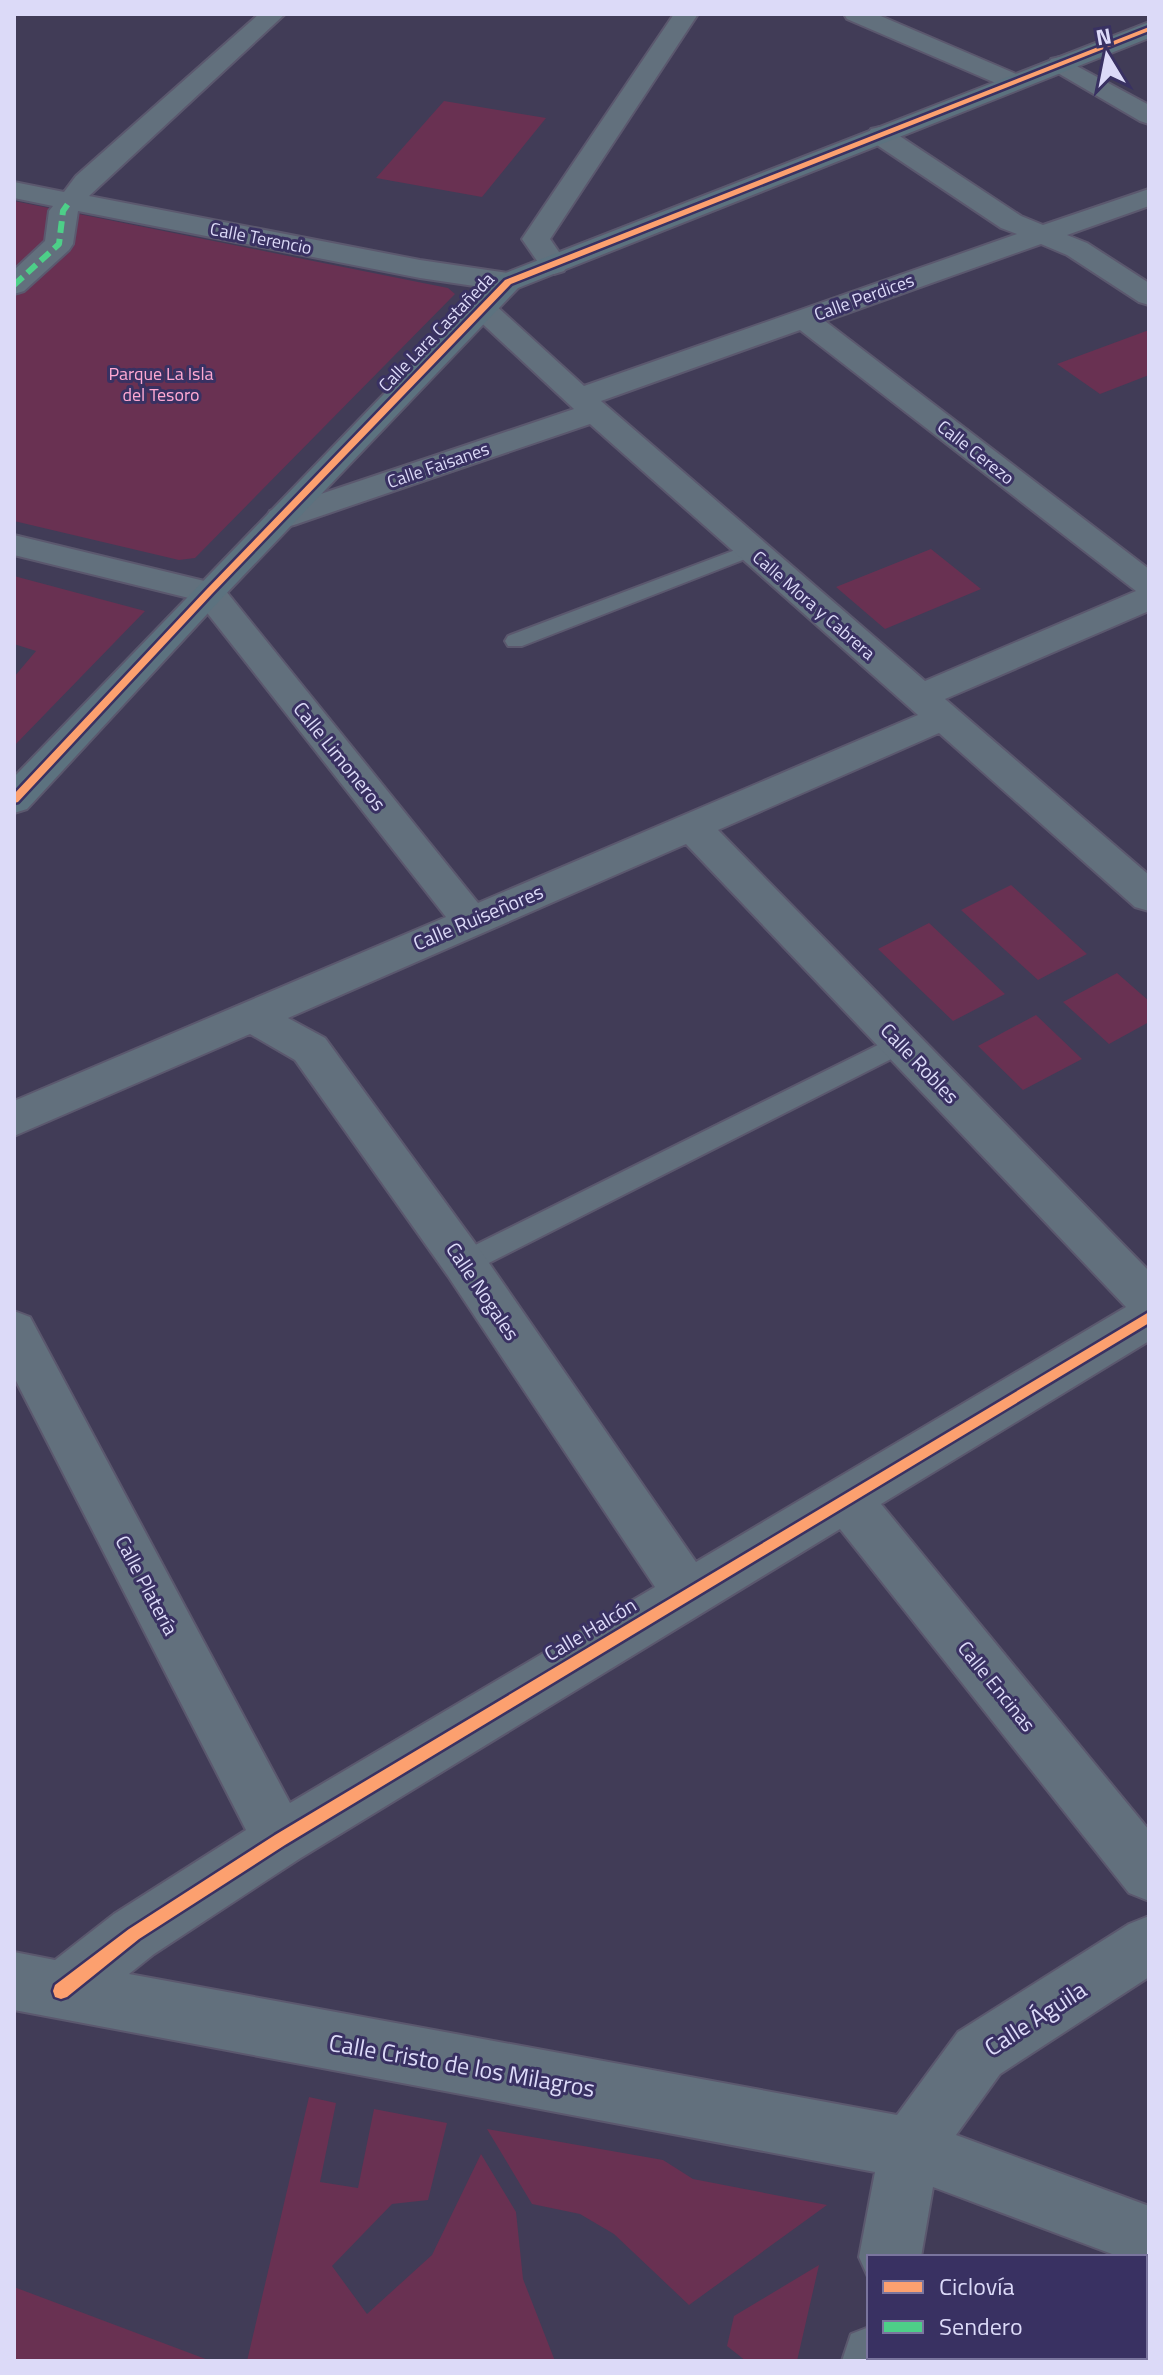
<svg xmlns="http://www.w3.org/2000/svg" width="1163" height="2375" font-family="'Titillium Web',sans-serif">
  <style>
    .green { fill: #693152 }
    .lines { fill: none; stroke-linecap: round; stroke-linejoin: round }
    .lane-casing { stroke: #5b586e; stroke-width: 4 }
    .street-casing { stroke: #5b586e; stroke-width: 4 }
    .secondary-casing { stroke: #5b586e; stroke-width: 4 }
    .lane { fill: #62707d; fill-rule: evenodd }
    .street { fill: #62707d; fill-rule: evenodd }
    .secondary { fill: #5c727f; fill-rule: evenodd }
    .quiet { stroke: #4dcf88; stroke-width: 6; stroke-dasharray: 12 6; stroke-linecap: butt }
    .cycleway-casing { stroke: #393162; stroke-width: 5 }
    .cycleway { fill: #fca06f; fill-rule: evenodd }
    .labels { text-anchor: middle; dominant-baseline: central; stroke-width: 6; stroke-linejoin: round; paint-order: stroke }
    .far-street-label { font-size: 18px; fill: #dcdaf8; stroke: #393162 }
    .far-park-label { font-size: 18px; fill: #ffa9d3; stroke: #393162 }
    .street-label { font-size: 20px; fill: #dcdaf8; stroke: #393162 }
    .near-street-label { font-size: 24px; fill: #dcdaf8; stroke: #393162 }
  </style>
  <rect width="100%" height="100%" fill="#413c57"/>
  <!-- green -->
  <path class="green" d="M444,101L546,118L482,197L376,178Z
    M14,201L448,288L455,294L195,558L179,560L14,521Z
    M1149,330V375L1100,394L1057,364Z
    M931,549L981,589L885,629L836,587Z
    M14,576L145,611L14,746V677L36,651L14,644Z
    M1011,885L1087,954L1038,980L961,910Z
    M929,923L1005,994L953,1021L878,949Z
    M1117,973L1149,1001V1022L1109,1044L1063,1002Z
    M1036,1015L1082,1059L1023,1090L978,1046Z
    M309,2097L336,2103L320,2182L358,2188L374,2109L447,2123L428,2200L392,2204L332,2266L367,2314L432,2255L481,2154L516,2212L523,2279L555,2361H247Z
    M487,2129L663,2160L693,2179L827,2205L689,2305L614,2234L580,2214L532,2204Z
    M819,2265L797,2361H746L727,2346L734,2316Z
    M14,2287L211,2361H14Z"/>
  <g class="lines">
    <defs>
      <path id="lane" d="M751,544L758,546L761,550L758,554L522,646H508L505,641L508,636Z
        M900,1034L909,1036L912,1043L909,1050L473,1271L464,1274L455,1271L451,1263L455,1255Z"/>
      <path id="street" d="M259,14H285L89,196L420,260L508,273L518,276L522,282L518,288L508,291L420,278L78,211L73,244L69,250L24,291L14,294V270L45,241L49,211L53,206L14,198V182L64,192L76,176Z
        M674,14H698L550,239L568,265L564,271L554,274L544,271L522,239Z
        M844,14H876L1023,77L1027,82L1023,87H1005L847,19Z
        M1060,57L1149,105V124L1140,121L1051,69L1048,64L1051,59Z
        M880,127L889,129L1021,216L1043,225L1149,189V206L1067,235L1087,243L1149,283V305L1139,302L1067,255L1041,244L825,321L1149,569V611L945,699L1149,875V911L1135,907L939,733L718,830L1149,1271V1341L881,1504L1149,1830V1901L1129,1893L840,1529L299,1859L154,1954L129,1974L897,2115L958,2032L1129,1924L1149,1916V1977L1000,2074L956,2135L1149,2206V2268L1145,2266V2257H1120L933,2187L921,2257H869V2279L859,2257L875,2172L14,2010V1952L55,1960L114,1914L246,1830L14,1377V1311L30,1317L290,1803L655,1587L448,1276L295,1060L250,1034L14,1136V1101L446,917L197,600L14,555V535L221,585L478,903L918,715L590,424L294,525L282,528L270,525L266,518L270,511L574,409L472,314L467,308L472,302L482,299L492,302L584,386L1017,234L1001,228L871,141L867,135L871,129ZM800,330L1136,591L925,681L601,401ZM686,844L1126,1307L696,1562L480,1250L325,1038L288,1018Z
        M869,2327V2357H906V2361H842L851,2334Z"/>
      <path id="secondary" d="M1149,22V38L518,288L221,599L27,809L14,813V777L498,276Z"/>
    </defs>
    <!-- lane casing -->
    <use href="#lane" class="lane-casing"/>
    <!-- street casing -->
    <use href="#street" class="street-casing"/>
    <!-- secondary casing -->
    <use href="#secondary" class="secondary-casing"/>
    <!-- lane -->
    <use href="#lane" class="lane"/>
    <!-- street -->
    <use href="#street" class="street"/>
    <!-- secondary -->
    <use href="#secondary" class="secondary"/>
    <!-- quiet -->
    <path class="quiet" d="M14,285L59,244L63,211L70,201"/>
    <defs>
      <path id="cycleway" d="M1149,27V31L511,284L212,594L18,802L14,803V794L206,590L505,280Z
        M1149,1312V1323L285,1845L139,1939L67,1997L61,1999L55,1997L53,1991L55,1985L129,1929L275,1835Z"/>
    </defs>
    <!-- cycleway casing -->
    <use href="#cycleway" class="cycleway-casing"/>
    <!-- cycleway -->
    <use href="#cycleway" class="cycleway"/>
  </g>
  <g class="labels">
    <!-- far-street labels -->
    <g class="far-street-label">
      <text transform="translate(261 238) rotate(11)">Calle Terencio</text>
      <text transform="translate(864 297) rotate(-20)">Calle Perdices</text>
      <text transform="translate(436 332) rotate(-46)">Calle Lara Castañeda</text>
      <text transform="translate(976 452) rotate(38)">Calle Cerezo</text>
      <text transform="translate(438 465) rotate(-19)">Calle Faisanes</text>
      <text transform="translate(814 605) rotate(41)">Calle Mora y Cabrera</text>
    </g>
    <!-- far-park labels -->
    <g class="far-park-label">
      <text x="161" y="373">Parque La Isla<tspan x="161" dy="21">del Tesoro</tspan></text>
    </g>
    <!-- street labels -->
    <g class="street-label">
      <text transform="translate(340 756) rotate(51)">Calle Limoneros</text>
      <text transform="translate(478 917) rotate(-23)">Calle Ruiseñores</text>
      <text transform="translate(920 1063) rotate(46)">Calle Robles</text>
      <text transform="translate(483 1291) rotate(56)">Calle Nogales</text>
      <text transform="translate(147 1585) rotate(62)">Calle Platería</text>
      <text transform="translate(590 1629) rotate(-31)">Calle Halcón</text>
      <text transform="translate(997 1686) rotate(51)">Calle Encinas</text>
    </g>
    <!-- near-street labels -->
    <g class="near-street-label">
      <text transform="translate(1035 2018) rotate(-33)">Calle Águila</text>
      <text transform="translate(462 2065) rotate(10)">Calle Cristo de los Milagros</text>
    </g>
  </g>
  <!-- border -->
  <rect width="1163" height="2375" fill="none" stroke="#dcdaf8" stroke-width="32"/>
  <!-- legend -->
  <rect x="867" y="2255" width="280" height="104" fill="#393162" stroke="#7a759e" stroke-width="2"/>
  <rect x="883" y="2281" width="40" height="12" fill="#fca06f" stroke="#7a759e" stroke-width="2"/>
  <text x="939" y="2295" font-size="24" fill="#dcdaf8">Ciclovía</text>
  <rect x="883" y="2321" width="40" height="12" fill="#4dcf88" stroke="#7a759e" stroke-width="2"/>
  <text x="939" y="2335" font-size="24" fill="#dcdaf8">Sendero</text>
  <!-- north arrow -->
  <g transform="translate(1107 56) rotate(350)" stroke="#393162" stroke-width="6" paint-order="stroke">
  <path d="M0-6L14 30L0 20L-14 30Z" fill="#dcdaf8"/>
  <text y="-12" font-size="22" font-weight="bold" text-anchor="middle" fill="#dcdaf8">N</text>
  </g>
</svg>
